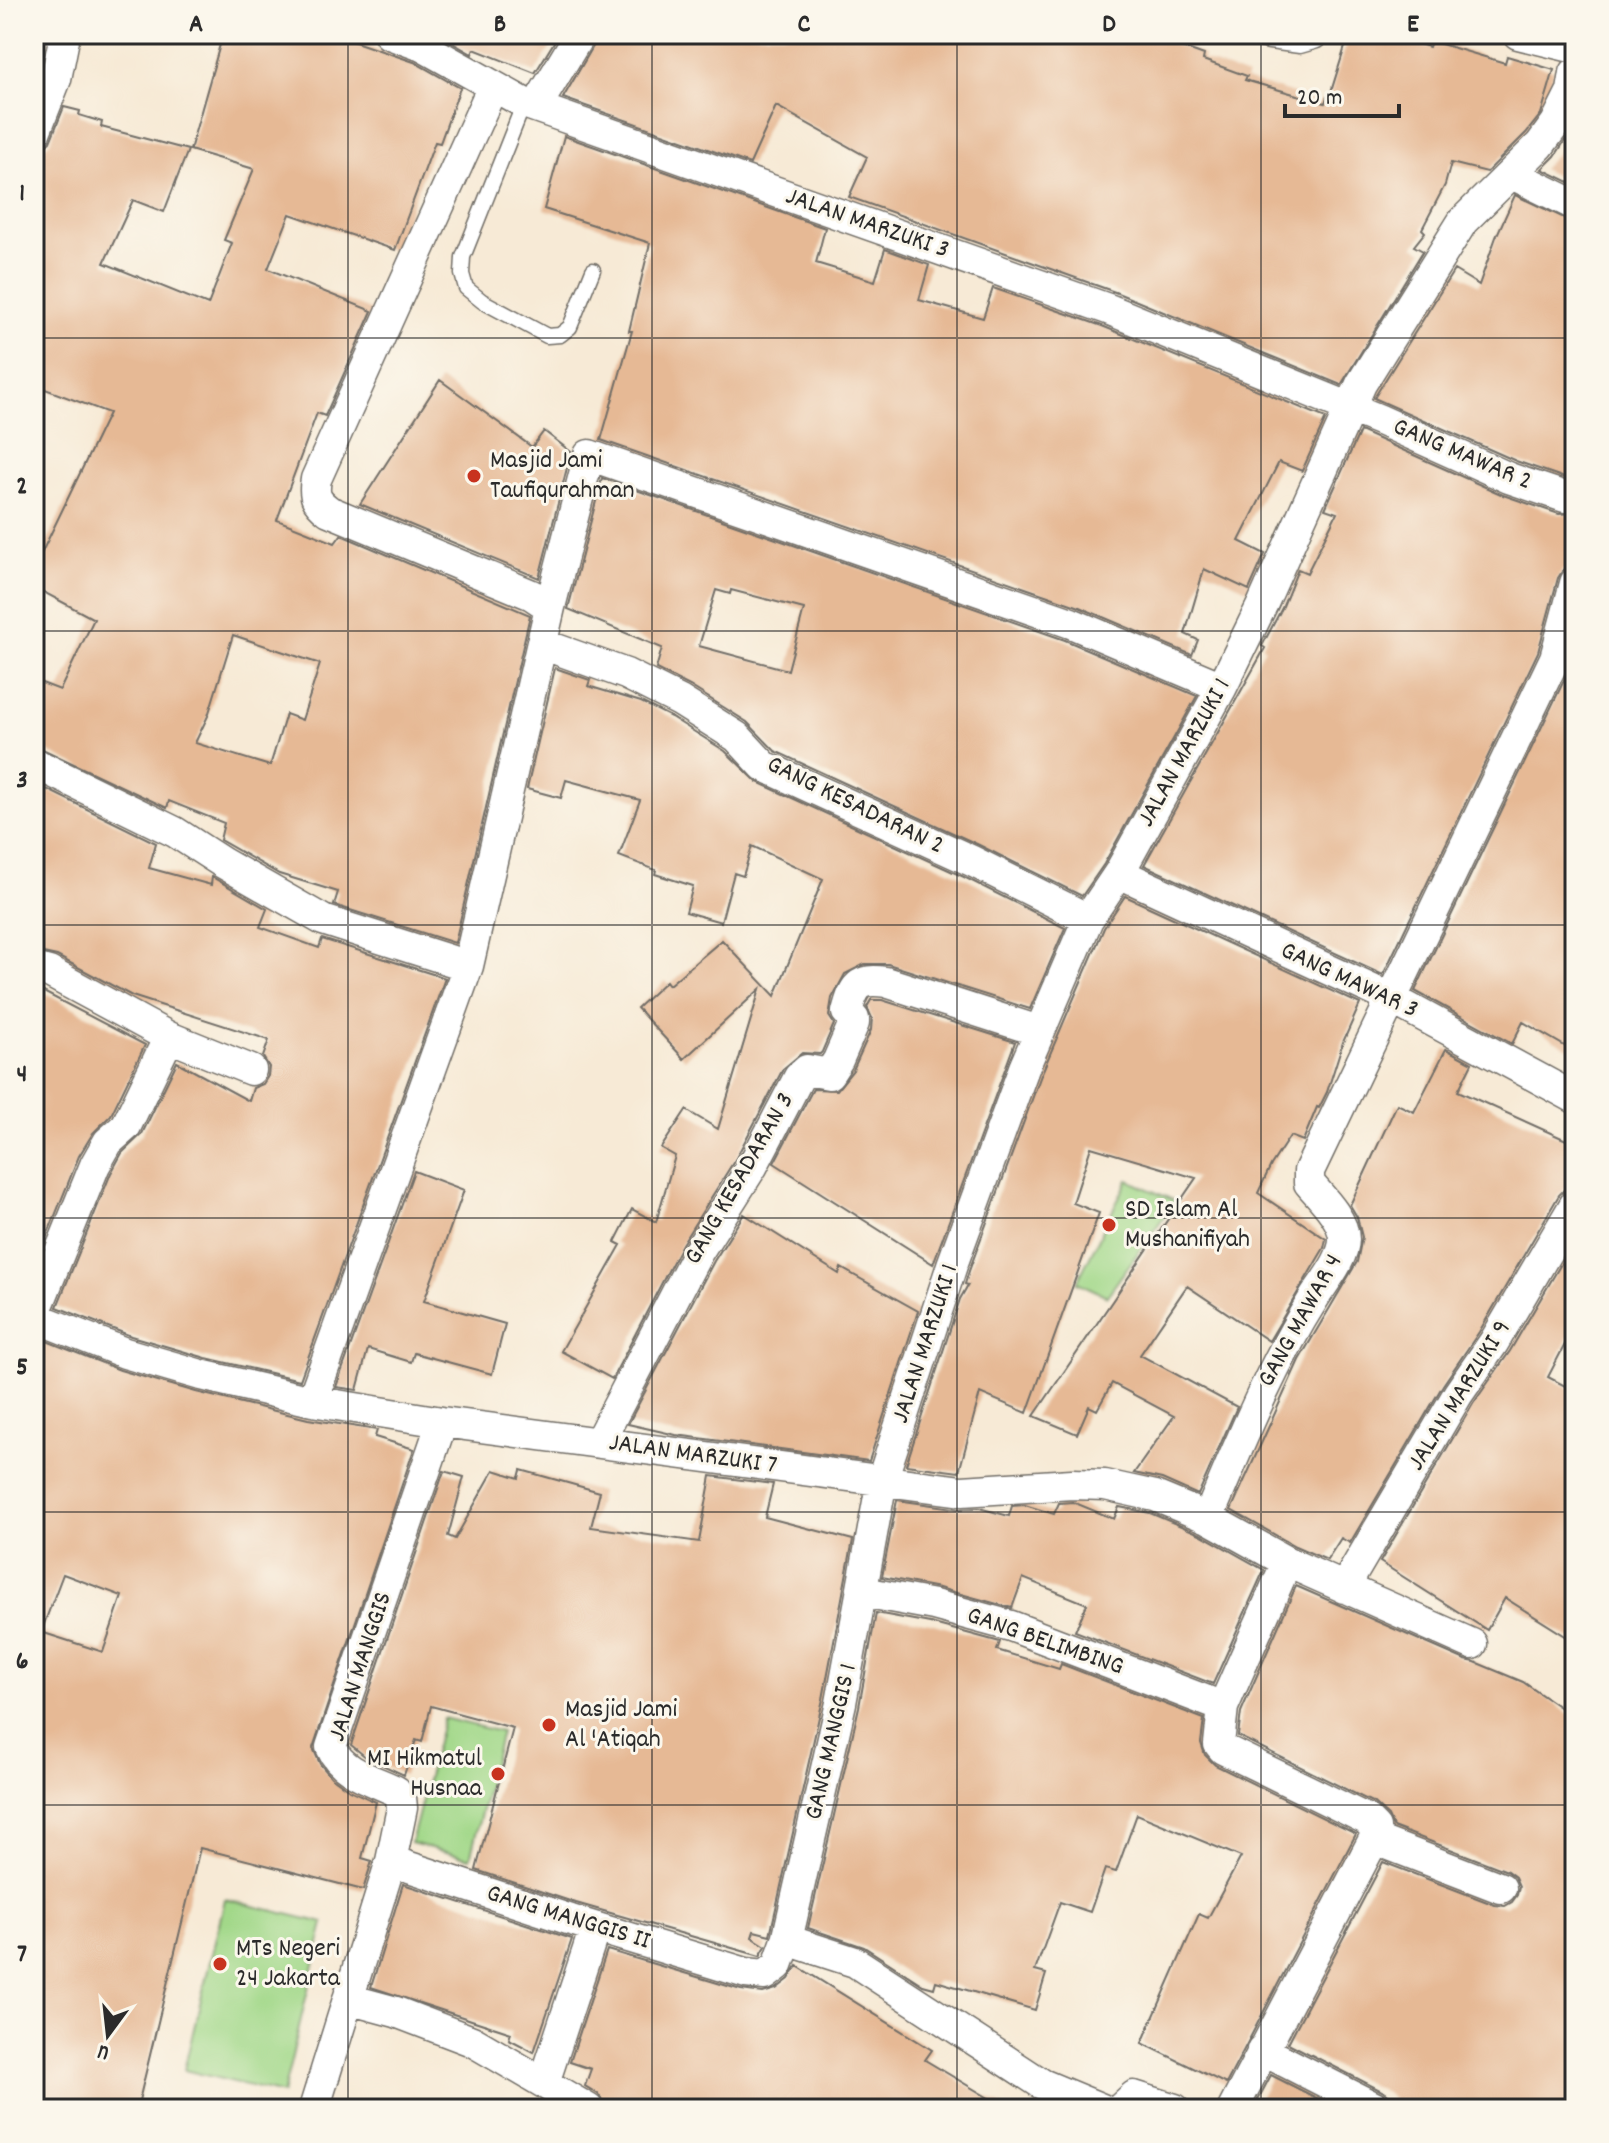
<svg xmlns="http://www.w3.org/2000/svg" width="1609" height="2143" font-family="Dekko,sans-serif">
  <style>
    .green { fill: #a2d889; stroke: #66825a; stroke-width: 2 }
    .building { fill: #e6b995; fill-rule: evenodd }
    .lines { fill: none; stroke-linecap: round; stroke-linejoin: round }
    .lane-casing { stroke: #726e67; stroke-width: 17 }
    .street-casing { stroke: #726e67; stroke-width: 33 }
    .lane { stroke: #fff; stroke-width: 14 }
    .street { stroke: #fff; stroke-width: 30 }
    .grid { fill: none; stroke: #2b2b2b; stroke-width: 2; stroke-opacity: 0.55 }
    .poi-dot { fill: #c8321e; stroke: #fbf7ec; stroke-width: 3 }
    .labels { text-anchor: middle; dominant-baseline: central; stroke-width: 6; stroke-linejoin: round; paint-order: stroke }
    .street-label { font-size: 26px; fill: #2b2b2b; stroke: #fbf7ec }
    .poi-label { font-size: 26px; fill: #2b2b2b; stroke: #fbf7ec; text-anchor: start }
    .neatline { fill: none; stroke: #2b2b2b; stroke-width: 3 }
    .grid-label { font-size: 26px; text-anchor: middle; font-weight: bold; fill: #2b2b2b }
  </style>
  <rect width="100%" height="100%" fill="#fbf7ec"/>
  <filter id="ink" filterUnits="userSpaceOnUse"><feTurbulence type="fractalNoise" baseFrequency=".0125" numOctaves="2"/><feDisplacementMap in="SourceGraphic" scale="16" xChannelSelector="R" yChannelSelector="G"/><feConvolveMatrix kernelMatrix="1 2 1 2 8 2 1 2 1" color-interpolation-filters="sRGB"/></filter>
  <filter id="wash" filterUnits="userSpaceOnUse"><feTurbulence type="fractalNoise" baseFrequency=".006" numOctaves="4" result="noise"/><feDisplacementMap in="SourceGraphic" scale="32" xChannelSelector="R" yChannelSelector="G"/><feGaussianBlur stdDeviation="1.8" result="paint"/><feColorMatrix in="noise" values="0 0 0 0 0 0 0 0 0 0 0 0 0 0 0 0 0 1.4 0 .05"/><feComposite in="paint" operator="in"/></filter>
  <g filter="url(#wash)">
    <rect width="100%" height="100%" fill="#f7ead6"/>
    <!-- green -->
    <path class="green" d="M1128,1180L1175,1201L1107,1296L1077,1282Z
      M443,1718L501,1732L470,1858L411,1843Z
      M225,1899L324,1923L283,2094L184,2070Z"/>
    <g id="blocks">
      <!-- building -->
      <path class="building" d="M223,34H284L308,41L311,34H332L414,62L460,88L440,143L435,142L395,250L290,214L268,269L372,311L325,416L317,413L277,520L335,543L341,535L530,615L455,943L334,905L338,892L279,874L220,840L224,823L169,801L167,808L34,745V680L60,690L94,619L34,587V549L42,552L109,413L37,386L45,364L34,360V172L39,152L50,142L64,107L80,111L79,115L102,122L101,127L188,150L164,212L133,200L104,263L208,305L232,243L224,240L254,169L190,150ZM233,635L320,664L302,720L286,714L270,766L195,743L208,716Z
        M437,34H559L535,73L474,49L472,54Z
        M598,34H1146L1204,55L1203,60L1247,76L1245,80L1325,103L1327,97L1329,98L1349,34H1386L1429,47L1431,41L1505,63L1507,56L1554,70L1541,114L1526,133L1487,172L1451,163L1445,185L1422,229L1425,232L1414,246L1423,251L1341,385L1115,292L849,197L867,157L776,106L750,164L563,98L595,43Z
        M1575,125V185L1542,169L1555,156Z
        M564,136L825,228L816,263L875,281L885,249L929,265L919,300L983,318L993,288L1102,326L1326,418L1302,471L1279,462L1239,541L1265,554L1249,590L1204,569L1185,634L1198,640L1192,655L1077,606L601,440L632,331H629L650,243L544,209Z
        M1515,195L1575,223V476L1565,478L1516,461L1374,398L1454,270L1479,285L1496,237Z
        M440,380L532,447L544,431L571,452L539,578L360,504Z
        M1360,431L1503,495L1559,514L1575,513V566L1563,570L1558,578L1538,652L1383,975L1144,865L1265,648L1262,646L1283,606L1298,569L1307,573L1337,513L1325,509Z
        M602,478L1065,640L1197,696L1104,864L1082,896L979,845L775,751L747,722L690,686L656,669L662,648L568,609ZM716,590L730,594L731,590L804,609L788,670L699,646Z
        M1575,653V1052L1523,1022L1512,1044L1415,991L1571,666Z
        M555,668L590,680L588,686L641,702L671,717L725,751L757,782L964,877L1065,928L1030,1009L888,964H865L845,974L832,998L829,1016L834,1024L822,1052L820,1054L802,1053L783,1069L736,1158L682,1244L612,1379L561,1351L621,1245L615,1242L632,1209L656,1222L675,1156L661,1148L686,1110L718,1129L760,989L684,1059L637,1008L666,981L669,985L722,940L775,996L823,879L752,846L743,876L734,873L721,922L686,912L693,886L655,874L656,870L619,856L640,800L566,780L561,798L527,789Z
        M34,783L156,843L149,868L211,885L212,877L267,909L260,927L319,948L322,939L445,978L300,1380L206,1358L131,1336L57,1307L111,1173L122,1153L142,1134L177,1062L249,1101L253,1088L263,1084L268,1076L269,1067L263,1057L269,1040L132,996L57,956L34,951Z
        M1125,896L1360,1004L1343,1042L1327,1092L1319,1108L1317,1107L1303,1141L1290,1136L1271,1165L1258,1193L1326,1239L1324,1248L1269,1341L1187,1286L1140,1355L1237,1407L1198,1495L1162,1479L1134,1473L1174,1416L1112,1383L1097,1410L1089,1406L1077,1434L1034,1416L1196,1178L1091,1147L1073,1203L1099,1213L1027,1413L980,1393L959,1472L906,1465L960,1299L968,1285L965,1284L969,1271L1041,1075L1104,928Z
        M34,987L145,1045L111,1115L93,1133L79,1156L34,1268Z
        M871,1000H882L1015,1042L933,1264L774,1163L813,1089L837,1090L853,1070L871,1030L872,1018L867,1007Z
        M1446,1049L1472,1063L1458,1091L1575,1144V1186L1565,1189L1559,1195L1479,1332L1443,1385L1350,1543L1341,1538L1327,1560L1295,1546L1231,1510L1299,1360L1357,1262L1362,1237L1357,1217L1350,1205L1397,1104L1414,1112Z
        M414,1171L464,1190L424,1301L505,1324L492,1374L414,1353L411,1362L368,1349L357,1390L336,1387Z
        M744,1214L839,1274L841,1268L918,1311L869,1461L676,1435L628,1424L714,1261Z
        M1575,1240V1325L1548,1377L1575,1391V1642L1505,1598L1487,1630L1380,1562L1473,1404L1510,1351Z
        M34,1336L120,1370L196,1392L308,1419L377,1430L375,1437L414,1449L313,1748L320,1764L331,1777L349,1790L376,1802L362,1858L372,1861L363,1890L200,1848L137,2109H34ZM63,1574L122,1596L103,1652L41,1632Z
        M494,1470L519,1478L521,1470L600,1492L591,1527L699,1542L711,1476L773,1484L765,1517L853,1540L823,1699L770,1935L754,1931L752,1937L766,1946L760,1956L576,1903L476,1870L513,1728L431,1706L422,1742L416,1740L404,1775L367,1758L351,1745L444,1471L464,1477L448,1536L455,1539Z
        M897,1500L960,1509L979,1508L1009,1516L1012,1506L1025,1505L1054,1514L1059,1503L1073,1502L1114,1519L1119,1507L1150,1513L1200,1534L1264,1570L1213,1684L1075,1631L1087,1604L1023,1578L1012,1608L939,1588L882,1577Z
        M1296,1586L1465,1660L1475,1662L1523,1682L1575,1718V2109H1396L1393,2100L1386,2093L1288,2043L1383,1862L1495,1905L1505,1906L1512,1902L1517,1895L1519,1886L1515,1877L1507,1871L1393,1827L1388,1816L1374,1803L1238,1736L1241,1712Z
        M876,1613L930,1623L1000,1642L997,1650L1059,1669L1061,1664L1204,1719L1201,1743L1205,1755L1215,1765L1356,1834L1226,2084L1142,2043L1199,1914L1208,1918L1241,1857L1137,1814L1116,1872L1105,1869L1090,1912L1060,1902L1035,1971L1046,1974L1035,2010L936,1981L934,1988L923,1985L864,1947L808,1928L859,1707Z
        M403,1884L572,1939L534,2052L509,2039L511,2033L371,1987Z
        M607,1950L741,1990L763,1993L776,1989L789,1979L797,1966L932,2050L925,2060L1007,2109H608L598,2094L585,2086L591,2069L570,2062Z
        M1271,2075L1338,2109H1253Z"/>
    </g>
  </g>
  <g filter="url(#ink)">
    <use href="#blocks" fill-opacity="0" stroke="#726e67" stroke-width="2"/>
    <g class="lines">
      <defs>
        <path id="lane" d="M524,103L463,257L462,274L466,288L482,301L547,336L560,335L570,327L593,270"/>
        <path id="street" d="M389,34L422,46L524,103L1108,309L1380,420L1509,478L1565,497L1575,494
          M1269,34L1299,38L1313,34
          M1518,34L1575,48
          M493,86L316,479C313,496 316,501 329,511L532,595L550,607
          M536,107L580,34
          M34,135L56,79L65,34
          M1512,174L1575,205
          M542,644L626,674L680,701L737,737L764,766L972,861L1088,919
          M34,763L175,832L223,863L323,920L468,966
          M1119,873L1390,998L1575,1098
          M34,968L49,972L169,1037L251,1070
          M34,1316L95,1165L108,1142L126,1126L169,1037
          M34,1317L125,1353L201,1375L312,1401L442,1422L962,1491L1072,1484L1105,1485L1155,1496L1208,1518L1287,1562L1472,1644
          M312,1401L468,966L550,607L589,455L1071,623L1222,687
          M599,1442L698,1252L752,1167L799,1077L807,1070L829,1074L838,1060L854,1023V1019L847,1012C854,986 858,978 886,982L1039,1031
          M1208,1518C1240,1443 1270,1368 1314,1298C1324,1282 1344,1259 1344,1239C1344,1219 1321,1197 1309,1183V1171L1555,658L1575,583
          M1344,1588L1458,1394L1494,1342L1575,1204
          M863,1592L934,1605L1011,1626L1223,1707
          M1374,1839L1501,1888
          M391,1861L571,1920L746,1973L765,1975L778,1965L787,1940L841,1703L882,1480L952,1265L1024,1068L1088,919L1119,873L1222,687L1263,603L1361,384L1463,221L1540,145L1556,123L1572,91L1575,73
          M787,1940L855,1962L1042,2084L1102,2109
          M348,1999L396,2012L472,2041L544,2083
          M1262,2050L1378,2109
          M314,2109L391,1861L402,1808L401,1798L396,1791C373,1780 341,1772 331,1747L442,1422
          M588,2109L544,2083L595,1928
          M1120,2109L1134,2096L1175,2109
          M1233,2109L1374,1839L1375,1828L1366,1819L1223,1749L1219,1744L1223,1707L1287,1562"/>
      </defs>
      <!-- lane casing -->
      <use href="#lane" class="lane-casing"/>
      <!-- street casing -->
      <use href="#street" class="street-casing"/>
      <!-- lane -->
      <use href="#lane" class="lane"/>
      <!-- street -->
      <use href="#street" class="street"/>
    </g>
  </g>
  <!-- grid -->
  <path class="grid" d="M348,34V2109M652,34V2109M957,34V2109M1261,34V2109M34,338H1575M34,631H1575M34,925H1575M34,1218H1575M34,1512H1575M34,1805H1575"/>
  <!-- markers -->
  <g class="poi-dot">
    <circle cx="474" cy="476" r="8"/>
    <circle cx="1109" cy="1225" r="8"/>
    <circle cx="549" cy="1725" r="8"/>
    <circle cx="498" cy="1774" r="8"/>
    <circle cx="220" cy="1964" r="8"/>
  </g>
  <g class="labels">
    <!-- street labels -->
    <g class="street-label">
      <text transform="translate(867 224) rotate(19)">JALAN MARZUKI 3</text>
      <text transform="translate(1462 455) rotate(23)">GANG MAWAR 2</text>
      <text transform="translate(1185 753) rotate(-61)">JALAN MARZUKI 1</text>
      <text transform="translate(855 806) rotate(26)">GANG KESADARAN 2</text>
      <text transform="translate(1349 981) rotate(25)">GANG MAWAR 3</text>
      <text transform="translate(740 1179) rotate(-60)">GANG KESADARAN 3</text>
      <text transform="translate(1301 1321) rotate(-61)">GANG MAWAR 4</text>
      <text transform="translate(926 1344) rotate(-72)">JALAN MARZUKI 1</text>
      <text transform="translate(1460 1396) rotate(-58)">JALAN MARZUKI 9</text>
      <text transform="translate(693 1455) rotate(8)">JALAN MARZUKI 7</text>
      <text transform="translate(1045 1642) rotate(19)">GANG BELIMBING</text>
      <text transform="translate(361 1667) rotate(-72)">JALAN MANGGIS</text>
      <text transform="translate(832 1742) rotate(-77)">GANG MANGGIS 1</text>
      <text transform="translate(568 1918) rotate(17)">GANG MANGGIS II</text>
    </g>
    <!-- poi labels -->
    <g class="poi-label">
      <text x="490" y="461">Masjid Jami<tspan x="490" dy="30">Taufiqurahman</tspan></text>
      <text x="1125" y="1210">SD Islam Al<tspan x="1125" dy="30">Mushanifiyah</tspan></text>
      <text x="565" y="1710">Masjid Jami<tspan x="565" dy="30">Al 'Atiqah</tspan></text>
      <text x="482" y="1759" text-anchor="end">MI Hikmatul<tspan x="482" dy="30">Husnaa</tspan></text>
      <text x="236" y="1949">MTs Negeri<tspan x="236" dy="30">24 Jakarta</tspan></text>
    </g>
  </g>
  <!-- margin -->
  <rect width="1609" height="2143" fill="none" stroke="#fbf7ec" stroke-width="88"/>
  <!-- north arrow -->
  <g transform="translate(108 2035) rotate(195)" stroke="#fbf7ec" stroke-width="6" paint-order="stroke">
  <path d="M0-6L14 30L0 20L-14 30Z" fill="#2b2b2b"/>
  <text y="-12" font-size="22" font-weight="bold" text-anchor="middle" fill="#2b2b2b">U</text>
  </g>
  <!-- scale -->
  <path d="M1285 104v12h114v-12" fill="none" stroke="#2b2b2b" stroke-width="4"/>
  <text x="1297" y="104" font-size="24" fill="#2b2b2b" stroke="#fbf7ec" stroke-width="6" paint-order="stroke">20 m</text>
  <rect x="44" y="44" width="1521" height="2055" class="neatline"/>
  <g class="grid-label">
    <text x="196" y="31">A</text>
    <text x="500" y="31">B</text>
    <text x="804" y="31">C</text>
    <text x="1109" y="31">D</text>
    <text x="1413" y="31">E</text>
    <text x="22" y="200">1</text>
    <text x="22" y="493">2</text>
    <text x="22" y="787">3</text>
    <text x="22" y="1081">4</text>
    <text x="22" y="1374">5</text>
    <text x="22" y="1668">6</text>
    <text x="22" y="1961">7</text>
  </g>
</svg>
